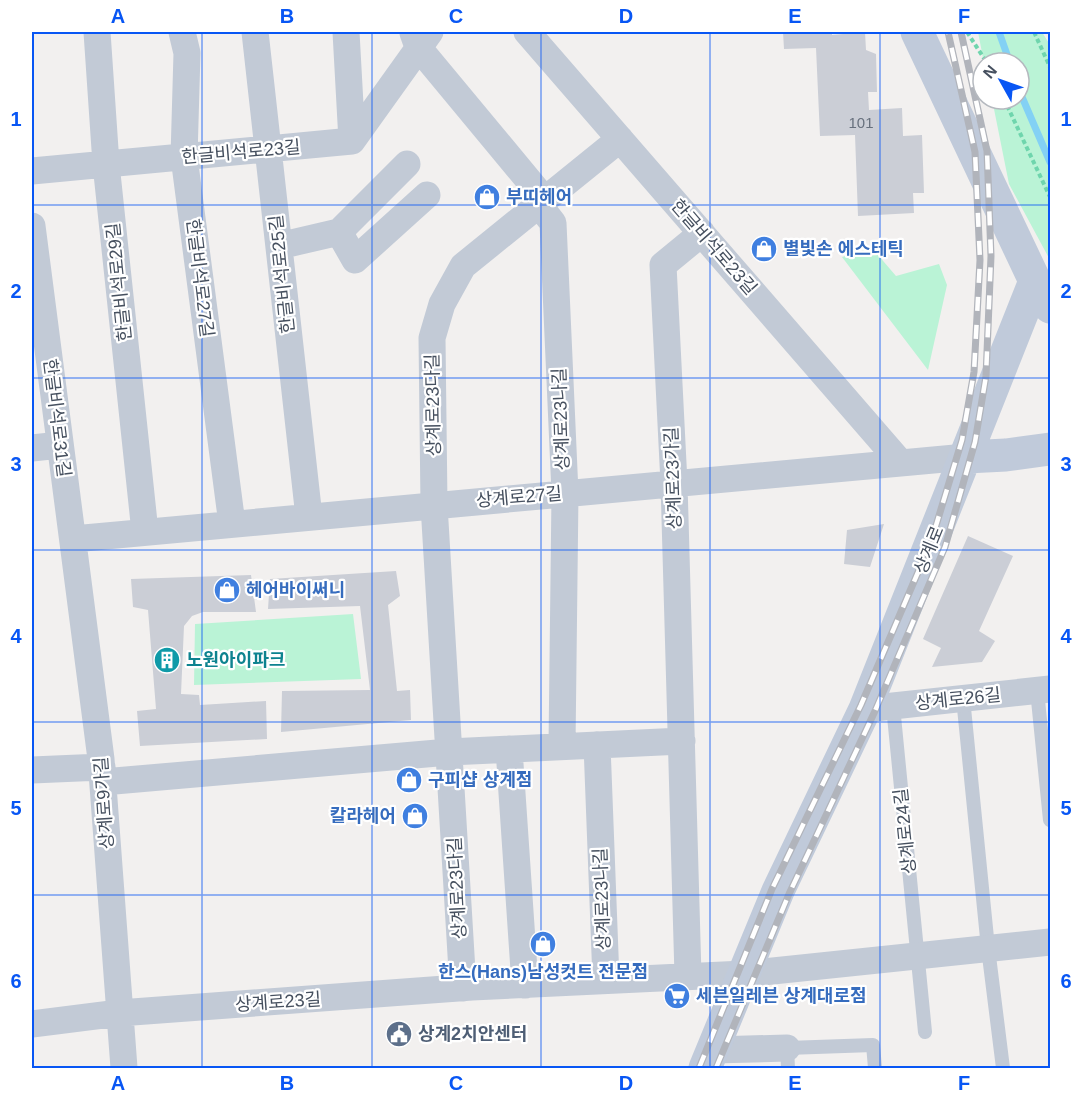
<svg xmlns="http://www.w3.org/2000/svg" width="1082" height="1100" font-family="Helvetica,'Noto Sans KR',sans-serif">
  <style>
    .green { fill: #baf3d6 }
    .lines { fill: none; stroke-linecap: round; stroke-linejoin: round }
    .stream { stroke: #83d1f4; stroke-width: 7 }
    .building { fill: #cbced6 }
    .path { stroke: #6fd5ad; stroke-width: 4; stroke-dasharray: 4.5 3; stroke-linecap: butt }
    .service { stroke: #c2cad6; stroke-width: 14 }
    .minor { stroke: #c2cad6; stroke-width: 27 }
    .secondary { stroke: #c0cada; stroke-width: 33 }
    .rail-casing { stroke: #b1b4bb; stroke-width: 7 }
    .rail { stroke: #fff; stroke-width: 4.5; stroke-dasharray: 14; stroke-linecap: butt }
    .grid { fill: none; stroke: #0856f4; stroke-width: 1.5; stroke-opacity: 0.55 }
    .labels { text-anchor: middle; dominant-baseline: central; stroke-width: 4.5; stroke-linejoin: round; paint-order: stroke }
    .number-label { font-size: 15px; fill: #67707d }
    .street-label { font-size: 18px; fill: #46505f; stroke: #fff }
    .shop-label { font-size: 18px; font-weight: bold; fill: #366cbe; stroke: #fff; text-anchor: start }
    .culture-label { font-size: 18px; font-weight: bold; fill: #0d838f; stroke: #fff; text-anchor: start }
    .service-label { font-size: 18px; font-weight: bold; fill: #4e5e75; stroke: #fff; text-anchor: start }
    .neatline { fill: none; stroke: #0856f4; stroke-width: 2 }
    .grid-label { font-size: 20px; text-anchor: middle; font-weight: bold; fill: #0856f4 }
  </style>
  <rect width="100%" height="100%" fill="#f2f0ef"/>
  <!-- green -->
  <path class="green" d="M978,32H1042L1050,45V260L1009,184L992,99H1019V63H984Z
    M872,248L896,276L939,264L947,285L928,370L842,257Z
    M353,614L361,679L194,685L195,624Z"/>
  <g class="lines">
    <!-- stream -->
    <path class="stream" d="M999,32L1010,63
      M1019,90L1050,162"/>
  </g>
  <!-- building -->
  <path class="building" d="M783,32H832V35L865,32L866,50L876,54L877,92H868L869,110L902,108L903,136L922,135L924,193H913L914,213L858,216L855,135L820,136L816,48L784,49Z
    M884,524L870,567L844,564L847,530Z
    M968,536L1013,556L979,631L995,641L982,662L932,667L941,648L923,639Z
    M396,571L400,596L388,605L397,691L410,690L411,720L281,732L282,691L370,690L360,606L268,609L270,579Z
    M251,575L256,612H203L192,616L184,626L181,694L199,695L200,705L266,701L267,739L140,746L137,711L156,709L148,610L133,607L131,579Z"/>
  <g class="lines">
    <!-- path -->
    <path class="path" d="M967,32L987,63
      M1034,32L1050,67
      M1004,99L1050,197"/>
    <!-- service -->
    <path class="service" d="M1037,690L1050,820
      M963,698L988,948L1003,1068
      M893,706L925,1032
      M788,1068L787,1048L873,1045L875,1068"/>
    <!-- minor -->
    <path class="minor" d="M97,32L106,164L145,532
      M182,32L187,53L184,157L232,524
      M255,32L309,517
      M346,32L352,141
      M527,32L900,462
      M413,33L418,47L545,200
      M32,171L352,141L430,32
      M539,205L553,223L565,493L562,746
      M32,226L101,759L124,1068
      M339,232L355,260L427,195
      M279,246L339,232L407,164
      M32,448L60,445
      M73,539L966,457
      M865,709L1050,689
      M597,745L606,980
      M509,749L525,985
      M32,770L102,767
      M103,782L449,752L682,741
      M688,976L674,483L663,265L702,233
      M463,988L434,505L432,338L442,304L463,266L620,139
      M32,1024L119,1013L472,987L744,974L1050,942
      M713,1050L787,1048"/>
    <!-- secondary -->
    <path class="secondary" d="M917,32L1035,281L1050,307
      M966,457L1006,455L1050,449
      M705,1068L778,891L865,709L1035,281"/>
    <defs>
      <path id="rail" d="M699,1068L772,889L861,705L931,542L962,440L974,372L980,260L975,152L948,32
        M716,1068L789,894L875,711L945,547L975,442L986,376L991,256L987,151L961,32"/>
    </defs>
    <!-- rail casing -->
    <use href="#rail" class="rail-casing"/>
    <!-- rail -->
    <use href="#rail" class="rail"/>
  </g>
  <!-- grid -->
  <path class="grid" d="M202,32V1068M372,32V1068M541,32V1068M710,32V1068M880,32V1068M32,205H1050M32,378H1050M32,550H1050M32,722H1050M32,895H1050"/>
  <!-- icons -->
  <defs>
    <symbol id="shop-disc" viewBox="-11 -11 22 22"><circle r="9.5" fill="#3f7fe0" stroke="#fff"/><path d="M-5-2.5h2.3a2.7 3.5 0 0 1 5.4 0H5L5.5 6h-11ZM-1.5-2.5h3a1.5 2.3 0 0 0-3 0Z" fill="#fff"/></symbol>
    <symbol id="building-disc" viewBox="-11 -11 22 22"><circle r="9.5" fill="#0f9aa8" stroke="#fff"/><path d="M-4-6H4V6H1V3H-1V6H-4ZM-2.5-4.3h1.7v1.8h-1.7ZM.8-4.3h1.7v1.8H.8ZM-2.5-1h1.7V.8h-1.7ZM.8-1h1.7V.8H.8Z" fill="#fff"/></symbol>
    <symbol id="supermarket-disc" viewBox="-11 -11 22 22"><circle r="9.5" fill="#3f7fe0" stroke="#fff"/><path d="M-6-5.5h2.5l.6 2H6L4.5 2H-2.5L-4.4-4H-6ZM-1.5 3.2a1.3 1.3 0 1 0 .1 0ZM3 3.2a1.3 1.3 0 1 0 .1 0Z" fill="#fff"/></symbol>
    <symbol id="civic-disc" viewBox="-11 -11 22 22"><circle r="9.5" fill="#5c6f8a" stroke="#fff"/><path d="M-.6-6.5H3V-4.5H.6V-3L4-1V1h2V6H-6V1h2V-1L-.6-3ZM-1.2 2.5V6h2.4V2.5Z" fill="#fff"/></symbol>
  </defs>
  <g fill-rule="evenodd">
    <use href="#shop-disc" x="472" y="182" width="30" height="30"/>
    <use href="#shop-disc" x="749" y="234" width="30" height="30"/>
    <use href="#shop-disc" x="212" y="575" width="30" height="30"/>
    <use href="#building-disc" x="152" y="645" width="30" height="30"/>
    <use href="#shop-disc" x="394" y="765" width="30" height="30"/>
    <use href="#shop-disc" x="400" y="801" width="30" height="30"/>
    <use href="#shop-disc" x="528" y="929" width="30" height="30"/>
    <use href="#supermarket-disc" x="662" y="981" width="30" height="30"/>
    <use href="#civic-disc" x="384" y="1019" width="30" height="30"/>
  </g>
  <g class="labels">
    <!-- number labels -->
    <g class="number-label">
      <text x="861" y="122">101</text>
    </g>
    <!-- street labels -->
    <g class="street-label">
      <text transform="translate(241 152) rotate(-5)">한글비석로23길</text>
      <text transform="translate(714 247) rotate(49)">한글비석로23길</text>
      <text transform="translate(282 274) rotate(-96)">한글비석로25길</text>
      <text transform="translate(200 278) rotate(83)">한글비석로27길</text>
      <text transform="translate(119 282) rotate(-96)">한글비석로29길</text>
      <text transform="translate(433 405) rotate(-91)">상계로23다길</text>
      <text transform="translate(57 418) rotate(83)">한글비석로31길</text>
      <text transform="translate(561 419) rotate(-92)">상계로23나길</text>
      <text transform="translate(673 478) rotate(-92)">상계로23가길</text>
      <text transform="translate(519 497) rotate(-5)">상계로27길</text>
      <text transform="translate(929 550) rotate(-68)">상계로</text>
      <text transform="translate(958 699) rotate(-6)">상계로26길</text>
      <text transform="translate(104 803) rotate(-94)">상계로9가길</text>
      <text transform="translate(905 831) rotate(-96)">상계로24길</text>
      <text transform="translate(457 888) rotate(-93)">상계로23다길</text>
      <text transform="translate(602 899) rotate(-92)">상계로23나길</text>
      <text transform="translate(278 1002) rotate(-4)">상계로23길</text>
    </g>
    <!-- shop labels -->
    <g class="shop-label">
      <text x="506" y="197">부띠헤어</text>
      <text x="783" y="249">별빛손 에스테틱</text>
      <text x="246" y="590">헤어바이써니</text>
      <text x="428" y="780">구피샵 상계점</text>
      <text x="396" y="816" text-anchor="end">칼라헤어</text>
      <text x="543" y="972" text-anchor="middle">한스(Hans)남성컷트 전문점</text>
      <text x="696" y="996">세븐일레븐 상계대로점</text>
    </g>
    <!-- culture labels -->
    <g class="culture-label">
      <text x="186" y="660">노원아이파크</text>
    </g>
    <!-- service labels -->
    <g class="service-label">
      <text x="418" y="1034">상계2치안센터</text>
    </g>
  </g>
  <!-- border -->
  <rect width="1082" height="1100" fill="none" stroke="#ffffff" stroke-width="66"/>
  <!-- north arrow -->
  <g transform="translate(1001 81) rotate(310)"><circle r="28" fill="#ffffff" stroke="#b5b9bf" stroke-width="1.5"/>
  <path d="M0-4.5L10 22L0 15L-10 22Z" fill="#0856f4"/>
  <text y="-9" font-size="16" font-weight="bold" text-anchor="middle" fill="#46505f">N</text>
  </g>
  <rect x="33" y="33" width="1016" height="1034" class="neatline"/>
  <g class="grid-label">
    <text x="118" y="23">A</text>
    <text x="287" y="23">B</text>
    <text x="456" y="23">C</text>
    <text x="626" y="23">D</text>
    <text x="795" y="23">E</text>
    <text x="964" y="23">F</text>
    <text x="16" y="126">1</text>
    <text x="1066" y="126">1</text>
    <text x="16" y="298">2</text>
    <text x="1066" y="298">2</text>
    <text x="16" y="471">3</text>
    <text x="1066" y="471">3</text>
    <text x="16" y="643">4</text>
    <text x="1066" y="643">4</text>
    <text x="16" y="815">5</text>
    <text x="1066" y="815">5</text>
    <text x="16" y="988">6</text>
    <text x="1066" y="988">6</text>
    <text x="118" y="1090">A</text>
    <text x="287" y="1090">B</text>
    <text x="456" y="1090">C</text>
    <text x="626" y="1090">D</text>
    <text x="795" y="1090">E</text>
    <text x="964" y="1090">F</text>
  </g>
</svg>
